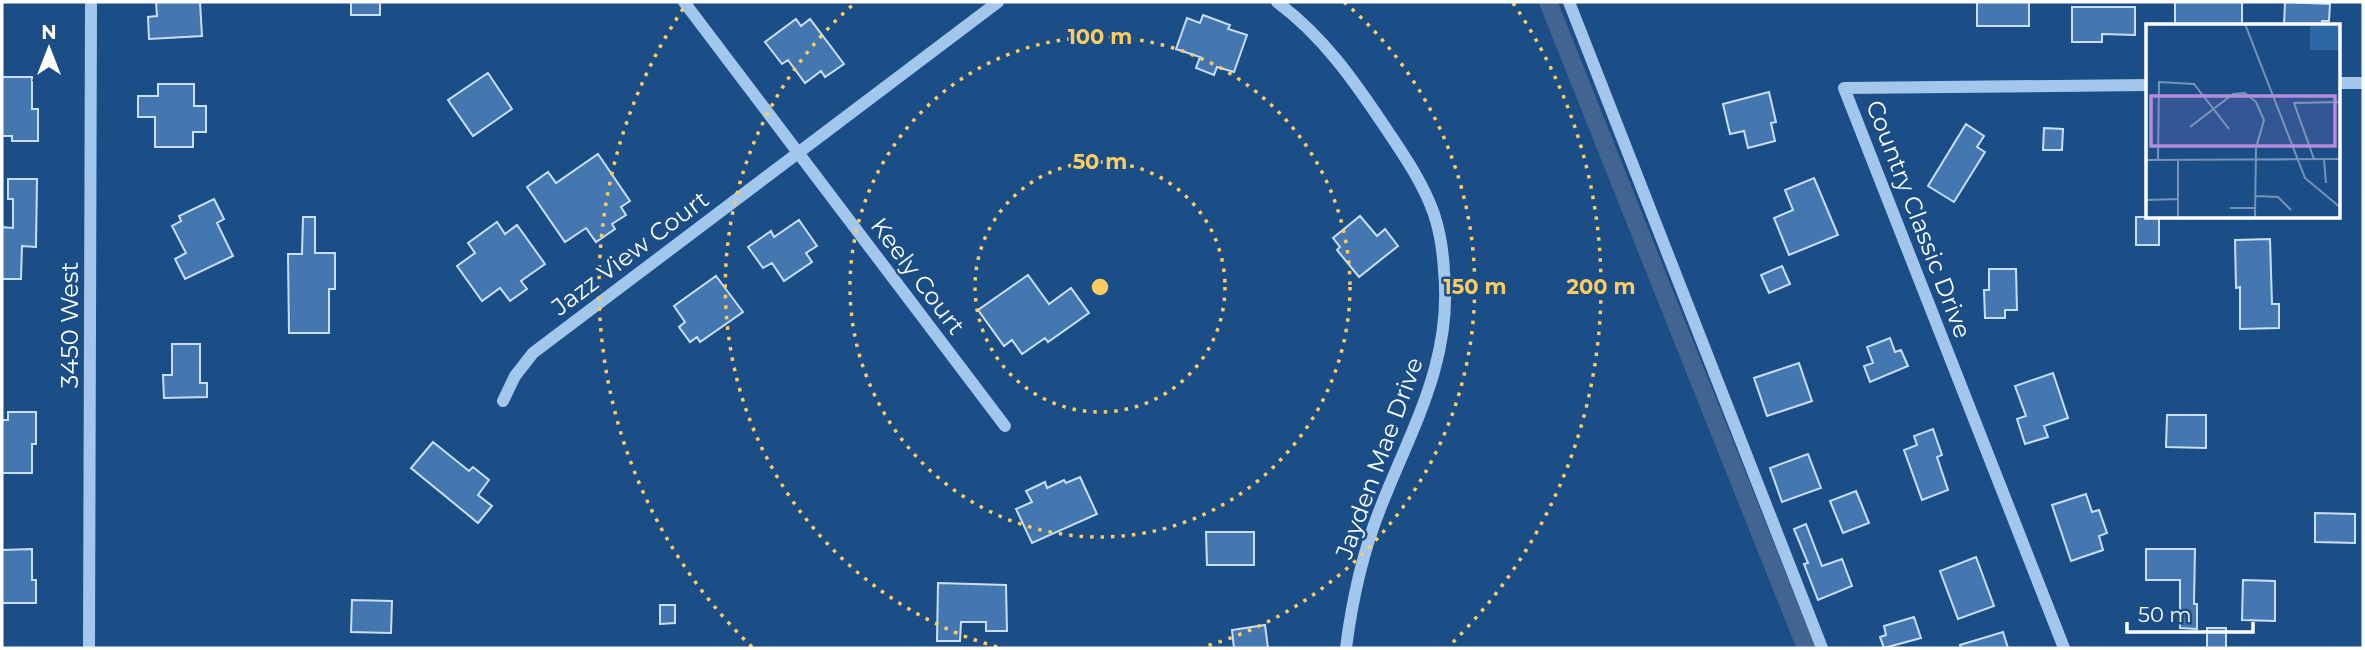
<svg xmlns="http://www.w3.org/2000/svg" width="2365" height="650" font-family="Montserrat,sans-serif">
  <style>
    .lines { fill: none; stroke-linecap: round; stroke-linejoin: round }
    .canal { stroke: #416590; stroke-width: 18 }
    .building { fill: #4477b0; stroke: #c8dff9; stroke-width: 2 }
    .minor { stroke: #a3c6ec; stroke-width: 12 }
    .ring { fill: none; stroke: #fdcc5f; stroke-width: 3.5; stroke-dasharray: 3.5 7 }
    .labels { text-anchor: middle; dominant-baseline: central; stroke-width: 5; stroke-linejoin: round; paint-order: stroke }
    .street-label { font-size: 24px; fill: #fff; stroke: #1b4d87 }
    .inset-road { fill: none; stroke: #7694b7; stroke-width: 2 }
    .view { fill: #b68bdc; fill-opacity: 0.15; stroke: #b68bdc; stroke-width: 3.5 }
    .inset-edge { fill: none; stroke: #fff; stroke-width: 3.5 }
    .centre { fill: #fdcc5f; stroke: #1b4d87; stroke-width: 3.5 }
    .ring-label { font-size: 21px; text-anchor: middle; font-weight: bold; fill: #fdcc5f; stroke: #1b4d87; stroke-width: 5; stroke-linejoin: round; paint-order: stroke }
  </style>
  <rect width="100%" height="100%" fill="#1b4d87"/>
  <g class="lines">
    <!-- canal -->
    <path class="canal" d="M1548,2L1806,648"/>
  </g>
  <!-- building -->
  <path class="building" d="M156,2H200L202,36L149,39L148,17L157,16Z
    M351,2H380V15H351Z
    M1977,2H2029V26H1977Z
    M2175,2H2242V25L2175,26Z
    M2285,2L2330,4L2329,21H2322V26H2284Z
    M2072,7H2135V35L2102,34V42H2072Z
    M1203,15L1230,25L1228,29L1247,35L1234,72L1217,67L1214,75L1196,68L1200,57L1176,49L1187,18L1200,23Z
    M796,19L801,26L810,19L844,64L825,77L821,71L805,83L788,60L782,64L765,42Z
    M488,73L512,109L473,136L448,100Z
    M2,77H32V109H38V141H12V136H2Z
    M158,84H194V106H206V132H193V147H155V117H138V96H158Z
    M1769,92L1776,122L1771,123L1775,141L1748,148L1744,131L1730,134L1723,104Z
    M1966,124L1984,136L1977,147L1985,152L1954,202L1928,186Z
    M2044,128L2063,129L2062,150H2043Z
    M598,154L630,201L621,207L626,215L612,224L615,229L596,242L586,228L565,242L527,187L548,172L556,183Z
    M1814,178L1838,235L1789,255L1774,218L1793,210L1785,190Z
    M8,179H37L36,247L22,246L21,279H2V227L13,228V199H8Z
    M214,199L224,219L217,223L233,256L185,279L175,259L186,253L172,226L181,221L179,216Z
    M1360,216L1377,236L1385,229L1398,246L1359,277L1337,250L1340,247L1333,238Z
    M303,217H315V253H335V289H329V333H289L288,254H302Z
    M2136,217H2159V245H2136Z
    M799,220L817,246L806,253L812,262L784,281L772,263L763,268L748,247L771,231L774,237Z
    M497,222L505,234L517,225L545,264L521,281L527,289L510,301L500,288L482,301L457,266L475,253L468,243Z
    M2270,239L2272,304H2279V328L2240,329V287L2236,288L2235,240Z
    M1782,266L1790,284L1769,293L1761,275Z
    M1989,269H2016L2017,310H2005V318H1985L1984,290H1989Z
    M1028,275L1049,304L1071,288L1089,313L1048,342L1045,338L1022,354L1012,340L1004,346L978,310Z
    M716,276L743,312L700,342L697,337L690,342L679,327L685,322L674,306Z
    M1890,338L1895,352L1901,350L1908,366L1870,382L1864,366L1873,363L1867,347Z
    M172,344H200V383H207V397L164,398L163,375H172Z
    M1799,363L1812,401L1767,416L1754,378Z
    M2053,373L2068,418L2044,426L2048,437L2025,444L2017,419L2026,416L2015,386Z
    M8,412H36V444H32V473H2V420H8Z
    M2167,415H2206V448L2166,447Z
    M1933,429L1942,455L1937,457L1948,490L1922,500L1904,450L1917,445L1914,436Z
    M433,442L469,471L473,467L489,480L478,495L492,506L478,523L411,468Z
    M1808,454L1821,488L1782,502L1770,468Z
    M1080,477L1097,514L1032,543L1016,509L1032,502L1026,491L1045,482L1047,488L1064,480L1066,483Z
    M1856,491L1869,523L1843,533L1830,501Z
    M2086,494L2092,512L2099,510L2107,533L2099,536L2103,550L2071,561L2052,505Z
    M2315,513L2355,514V543L2315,542Z
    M1806,524L1822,566L1842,559L1852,586L1818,600L1804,564L1808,563L1794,529Z
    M1206,532H1254V565H1207Z
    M32,549V580H36V603H2V550Z
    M2146,549H2195L2194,604H2197V629L2180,628V580H2146Z
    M1976,557L1994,606L1958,619L1940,571Z
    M2243,580L2275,581V621L2242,620Z
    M938,583L1006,585L1007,631H986V622H961L960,641H937Z
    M352,600L392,601L391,633L351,632Z
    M660,605H675V623L660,624Z
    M1914,617L1921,638L1884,648L1880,637L1886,635L1884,626Z
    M1265,625L1268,648H1234L1232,630Z
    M2207,628H2226V648H2207Z
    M2003,632L2008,648H1961L1960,645Z"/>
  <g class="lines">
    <!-- minor -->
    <path class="minor" d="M684,2L1005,426
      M1277,2C1324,37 1355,82 1387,130C1405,157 1423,183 1434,214C1440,232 1443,252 1444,271C1453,361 1411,429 1380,509C1362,554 1352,601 1346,648
      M1569,2L1822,648
      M2339,83H2363
      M503,401L515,376L533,353L998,2
      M89,648L91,2
      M2064,648L1844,88L2148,85"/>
  </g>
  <!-- distance rings -->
  <g class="ring">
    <circle cx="1100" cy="287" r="125"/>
    <circle cx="1100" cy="287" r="250"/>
    <path d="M997 647A375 375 0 0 1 856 2M1344 2A375 375 0 0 1 1203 647"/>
    <path d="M752 647A501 501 0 0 1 687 3M1513 3A501 501 0 0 1 1448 647"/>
  </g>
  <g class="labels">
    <!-- street labels -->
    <g class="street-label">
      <text transform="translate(1919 219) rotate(69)">Country Classic Drive</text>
      <text transform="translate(630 253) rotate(-37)">Jazz View Court</text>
      <text transform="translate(918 276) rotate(53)">Keely Court</text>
      <text transform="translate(69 325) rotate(-90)">3450 West</text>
      <text transform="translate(1379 458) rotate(-70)">Jayden Mae Drive</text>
    </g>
  </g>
  <!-- overview -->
  <g transform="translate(2146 24)">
    <rect width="194" height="194" fill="#1b4d87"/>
    <path d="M164,0H194V57L193,26H164Z" fill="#2e67a5"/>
    <path class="inset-road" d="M99,0L159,154L195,184M44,103L87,70L99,69L110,78L118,96L110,124L109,194M168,135L148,79L195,78M178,135L180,159M0,136L195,135M12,136L13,58L48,60L83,105M32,136V194M110,172L132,173L145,186M0,176L32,175M84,184H110"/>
    <path class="view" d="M5,72H189V122H5Z"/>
    <rect width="194" height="194" class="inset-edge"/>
  </g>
  <circle cx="1100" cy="287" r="10" class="centre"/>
  <g class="ring-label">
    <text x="1100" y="44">100 m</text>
    <text x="1100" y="169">50 m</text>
    <text x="1475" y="294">150 m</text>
    <text x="1601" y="294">200 m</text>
  </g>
  <!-- border -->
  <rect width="2365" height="650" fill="none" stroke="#ffffff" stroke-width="7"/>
  <!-- north arrow -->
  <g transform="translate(49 49)" stroke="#1b4d87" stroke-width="5" paint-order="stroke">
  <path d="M0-5L12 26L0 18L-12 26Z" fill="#ffffff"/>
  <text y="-10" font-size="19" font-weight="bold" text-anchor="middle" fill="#ffffff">N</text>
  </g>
  <!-- scale -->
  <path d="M2127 622v10h126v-10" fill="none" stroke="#ffffff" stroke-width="3.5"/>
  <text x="2138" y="622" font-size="21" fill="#ffffff" stroke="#1b4d87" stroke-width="5" paint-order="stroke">50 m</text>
</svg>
